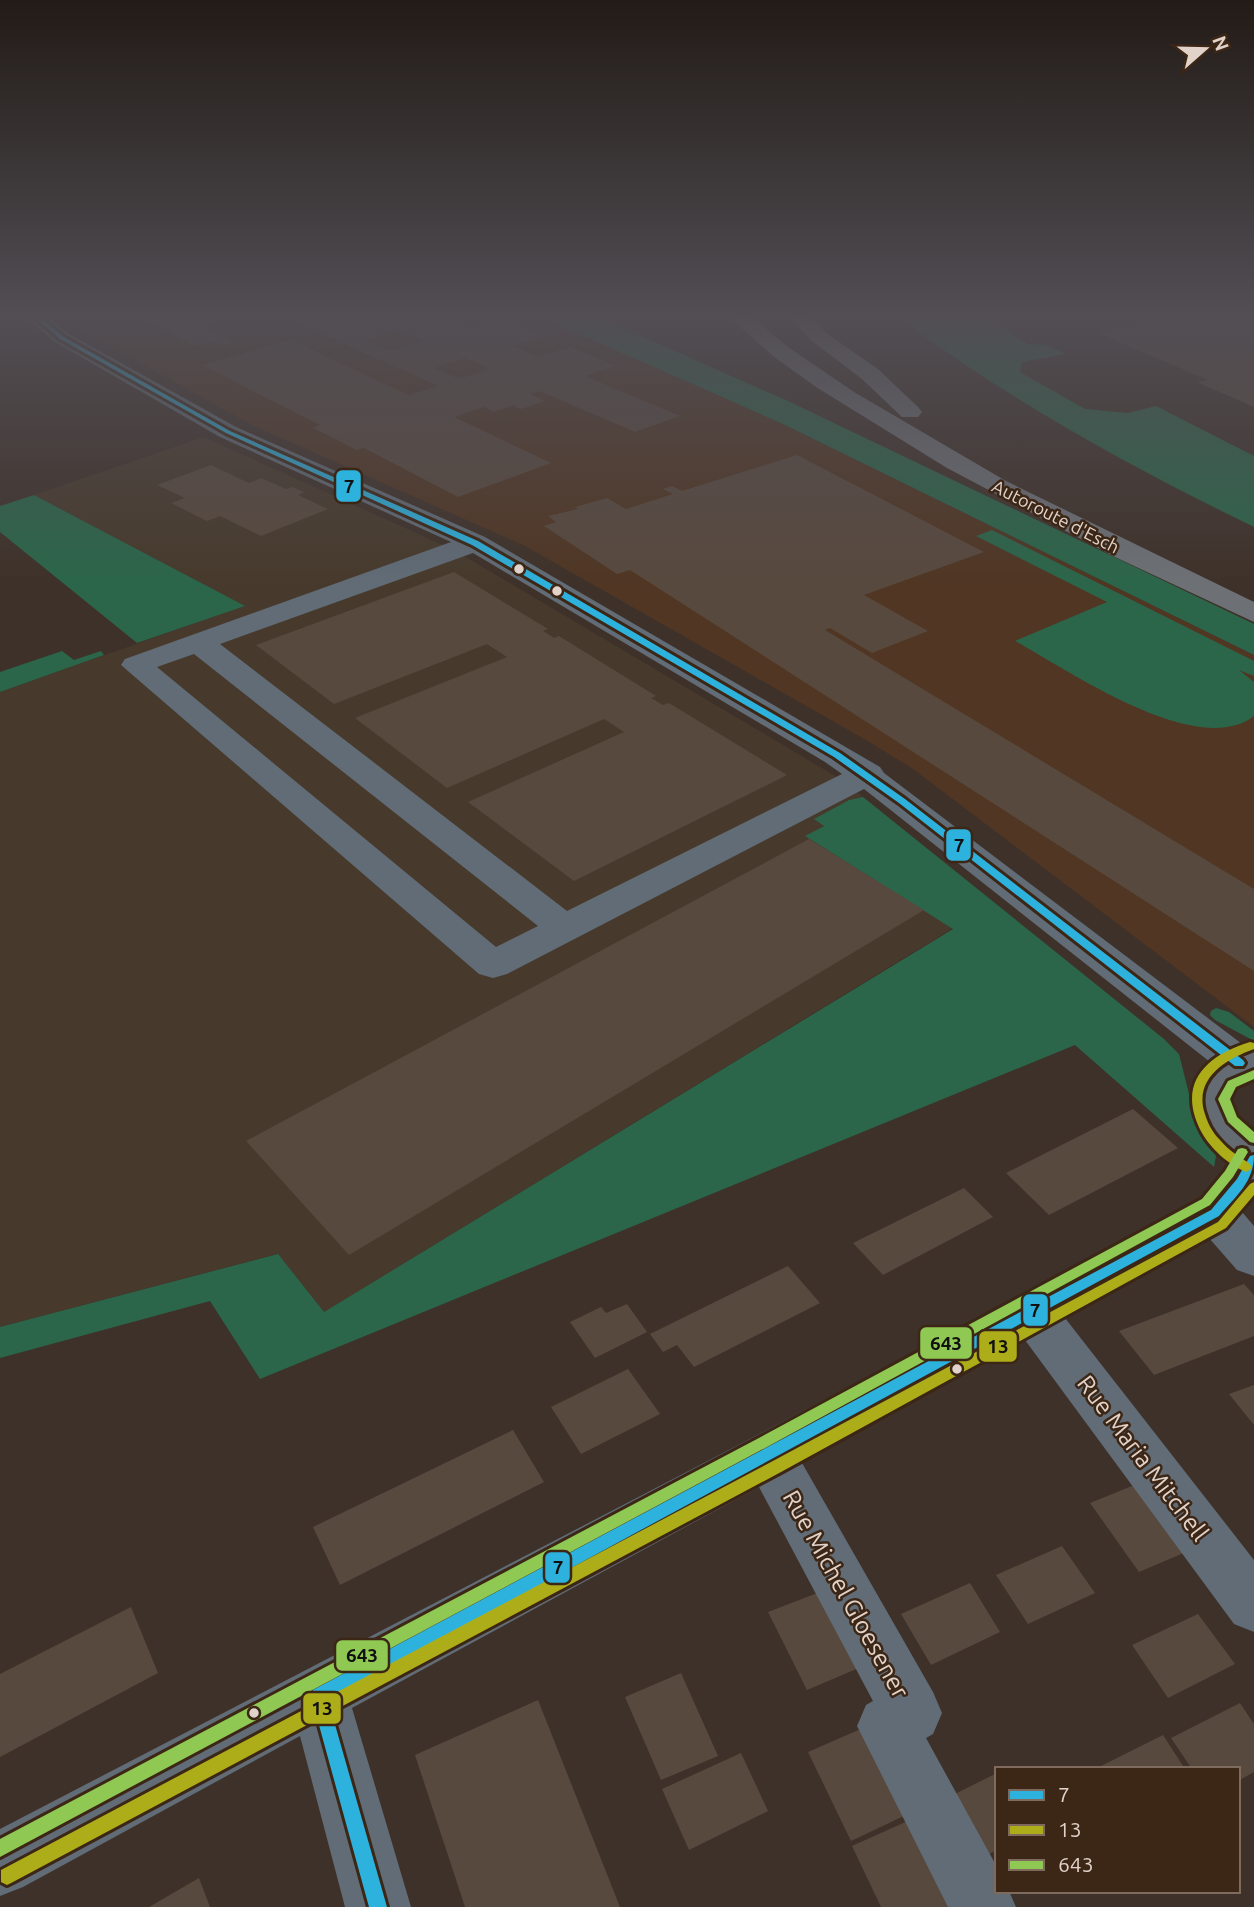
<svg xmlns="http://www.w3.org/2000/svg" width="1254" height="1907" font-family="Ubuntu,sans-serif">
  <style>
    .built { fill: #503623 }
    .industrial { fill: #473a2c }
    .green { fill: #2b664a }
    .building { fill: #58493e; fill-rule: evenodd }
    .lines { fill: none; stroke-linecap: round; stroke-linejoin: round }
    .minor { fill: #616c76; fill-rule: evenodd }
    .major { fill: #646b72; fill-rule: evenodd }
    .highway { fill: #6d7176; fill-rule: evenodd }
    .bus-1-casing { stroke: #3c2616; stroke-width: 6 }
    .bus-2-casing { stroke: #3c2616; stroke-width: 6 }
    .bus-3-casing { stroke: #3c2616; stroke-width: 6 }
    .bus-1 { fill: #2db2de; fill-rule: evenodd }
    .bus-2 { fill: #adad1a; fill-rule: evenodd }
    .bus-3 { fill: #8fc853; fill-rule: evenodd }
    .bus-dot { fill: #e2d3ca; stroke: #3c2616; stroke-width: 2.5 }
    .labels { text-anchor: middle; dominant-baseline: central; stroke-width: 5; stroke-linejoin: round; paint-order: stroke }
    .far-street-label { font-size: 18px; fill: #e2d3ca; stroke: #3c2616 }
    .near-street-label { font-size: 24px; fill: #e2d3ca; stroke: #3c2616 }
    .line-badge { stroke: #3c2616; stroke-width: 2.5 }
    .pale-badge-label { font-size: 19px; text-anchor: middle; font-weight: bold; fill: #111 }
  </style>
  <rect width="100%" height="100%" fill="#3e3129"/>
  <!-- built -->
  <path class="built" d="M65,318H543L783,424L1254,655V1027L913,769L866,740L525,546L252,425L91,336Z"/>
  <!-- industrial -->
  <path class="industrial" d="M201,438L208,439L454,550L847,783L863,797L849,800L815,819L825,825L806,836L953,928L324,1312L277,1254L0,1327V692L244,606L34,495Z"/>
  <!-- green -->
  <path class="green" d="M543,318H600L788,401L1254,624V655L783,424Z
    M899,318H987L1028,344L1048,345L1065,354L1022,362L1020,372L1085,409L1128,413L1156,406L1254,456V527C1131,467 1009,400 899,318Z
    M34,495L245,606L137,643L0,532V506Z
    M992,530L1254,661V676L1239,670L1254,682V716C1197,760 1068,670 1015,641L1107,602L976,536Z
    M62,651L74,660L101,651L104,655L0,692V672Z
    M863,797L1164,1039L1179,1054L1191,1102L1216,1156L1214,1167L1075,1045L260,1379L210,1301L0,1358V1327L278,1254L324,1312L953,929L805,836L824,826L814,819L849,800Z
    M1216,1008L1229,1012L1254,1031V1041L1215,1020L1210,1015L1211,1011Z"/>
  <!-- building -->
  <path class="building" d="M141,318H226L202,326L235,342L223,345L214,341L194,346Z
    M287,318H317L327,323L343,318H446L468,328L501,318L544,336L512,346L538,357L570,347L617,366L585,376L680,416L635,432L540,391L530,394L545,401L521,409L513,405L494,412L484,407L454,417L551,463L458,497L364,448L357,450L313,428L320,425L202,365L291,340L409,395L438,386ZM399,330L425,341L389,351L364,340ZM465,358L490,369L459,379L434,368Z
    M1157,318L1254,320V407L1197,382L1208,380L1098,333Z
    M797,455L984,552L864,595L928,631L872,653L830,628L825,630L1254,889V971L630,570L617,574L544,526L556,522L548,516L578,509L575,507L607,498L626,509L673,494L663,489L672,486L682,491Z
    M211,465L249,483L261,478L286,489L292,487L304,492L298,495L328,509L261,536L220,516L207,521L171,503L185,498L157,485Z
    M454,572L548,629L543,631L554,638L559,636L656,696L651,698L663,705L669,703L787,775L574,881L468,802L624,732L604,719L447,788L355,718L507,657L487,644L334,704L256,645Z
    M809,839L924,910L349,1255L246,1141Z
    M1133,1109L1178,1148L1049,1215L1006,1173Z
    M964,1188L993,1217L883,1275L853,1243Z
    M788,1266L820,1303L694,1367L677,1345L663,1352L650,1334Z
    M1244,1284L1254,1295V1336L1154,1375L1119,1331Z
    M627,1304L647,1332L595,1358L570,1322L601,1307L606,1313Z
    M628,1369L660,1414L581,1454L551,1407Z
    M1254,1385V1425L1229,1394Z
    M513,1430L544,1482L340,1585L313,1527Z
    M1137,1484L1186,1552L1139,1572L1090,1503Z
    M1062,1546L1095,1593L1028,1624L996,1575Z
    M970,1583L1000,1632L931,1665L901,1614Z
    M820,1592L861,1667L807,1690L768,1612Z
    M131,1607L158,1673L0,1757V1674Z
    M1198,1614L1235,1664L1168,1698L1132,1645Z
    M681,1673L718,1756L661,1780L625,1697Z
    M538,1700L620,1907H465L415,1755Z
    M1240,1703L1254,1724V1772L1238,1781V1769H1192L1171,1738Z
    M863,1728L908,1814L851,1841L808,1752Z
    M1163,1735L1185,1769H1095Z
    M741,1753L768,1811L689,1850L662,1789Z
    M997,1773V1850L980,1859L945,1799Z
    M910,1820L954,1907H881L852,1846Z
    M199,1878L210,1907H149Z"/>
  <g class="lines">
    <!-- minor -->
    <path class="minor" d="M26,318H50L69,334L236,427L485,537L880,767L884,773L1254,1053V1073L1239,1077L1224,1073L864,789L507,974L493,978L479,974L121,665L125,659L451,542L220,437L55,342ZM473,553L825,762L842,774L567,911L220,644ZM194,654L538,926L496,947L157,667Z
      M1254,1143V1197L1242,1212L1254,1226V1276L1237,1270L1209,1238L1065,1318L1254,1560V1632L1234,1624L1025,1340L802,1463L933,1692L942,1713L933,1734L926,1738L997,1867V1891H1009L1016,1907H948L857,1726L866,1705L873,1701L759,1487L352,1708L411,1907H345L300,1736L23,1887L0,1896V1829L750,1439L1199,1201L1225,1170L1238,1147Z"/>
    <!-- major -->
    <path class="major" d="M1254,1046V1075L1233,1089C1230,1110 1238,1121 1254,1134V1172C1211,1159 1162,1101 1209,1063C1221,1053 1239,1050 1254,1046Z"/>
    <!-- highway -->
    <path class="highway" d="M730,318H753L788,347L854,392L1006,481L1254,602V622L1115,557L947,468L816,387L773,356Z
      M790,318H812L826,333L878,369L918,407L922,412L918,417H902L862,379L812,341Z"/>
    <defs>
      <path id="bus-1" d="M35,318H41L64,337L230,431L478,541L840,753L905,799L1243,1060L1245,1063L1243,1066H1235L899,803L834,757L472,545L226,433L60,339Z
        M1254,1155C1254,1182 1236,1196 1219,1216L328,1700L387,1907H369L311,1696L313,1690L1211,1210L1237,1179L1250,1156Z"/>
      <path id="bus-2" d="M1250,1042L1254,1043V1049C1227,1059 1195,1077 1204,1111C1207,1122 1212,1132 1220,1140C1228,1150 1240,1157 1250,1164L1252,1167L1250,1170L1246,1172C1229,1165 1211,1149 1202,1133C1176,1085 1204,1056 1250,1042Z
        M1254,1182V1195L1226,1228L781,1472L13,1882L7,1885L1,1882V1870L771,1462L1218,1222L1250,1184Z"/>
      <path id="bus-3" d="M1254,1070V1079L1236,1087L1230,1099L1237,1117L1254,1132V1143L1250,1142L1228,1122L1218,1099L1228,1081Z
        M1242,1148L1246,1149L1248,1152L1233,1177L1210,1205L767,1447L0,1857V1839L757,1439L1202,1199L1225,1171L1238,1149Z"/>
    </defs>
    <!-- bus-1 casing -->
    <use href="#bus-1" class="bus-1-casing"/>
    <!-- bus-2 casing -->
    <use href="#bus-2" class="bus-2-casing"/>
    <!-- bus-3 casing -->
    <use href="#bus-3" class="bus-3-casing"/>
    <!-- bus-1 -->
    <use href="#bus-1" class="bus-1"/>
    <!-- bus-2 -->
    <use href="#bus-2" class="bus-2"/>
    <!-- bus-3 -->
    <use href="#bus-3" class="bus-3"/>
  </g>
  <!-- sky -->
  <linearGradient id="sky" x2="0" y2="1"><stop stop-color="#221b17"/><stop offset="0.54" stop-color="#524e54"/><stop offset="1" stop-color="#524e54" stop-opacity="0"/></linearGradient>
  <rect width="1254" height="585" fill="url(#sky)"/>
  <!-- markers -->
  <g class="bus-dot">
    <circle cx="519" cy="569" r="6"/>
    <circle cx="557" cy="591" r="6"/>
    <circle cx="957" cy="1369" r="6"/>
    <circle cx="254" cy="1713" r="6"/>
  </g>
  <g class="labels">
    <!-- far-street labels -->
    <g class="far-street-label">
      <text transform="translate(1056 516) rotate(27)">Autoroute d'Esch</text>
    </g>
    <!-- near-street labels -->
    <g class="near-street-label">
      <text transform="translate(1143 1458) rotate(53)">Rue Maria Mitchell</text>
      <text transform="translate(846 1594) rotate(61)">Rue Michel Gloesener</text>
    </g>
  </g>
  <g class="line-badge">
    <rect x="335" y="469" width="27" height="34" rx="7" fill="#2db2de"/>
    <rect x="945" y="828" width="27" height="34" rx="7" fill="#2db2de"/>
    <rect x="1022" y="1293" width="27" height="34" rx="7" fill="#2db2de"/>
    <rect x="919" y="1326" width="54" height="34" rx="7" fill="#8fc853"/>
    <rect x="978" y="1330" width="40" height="33" rx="7" fill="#adad1a"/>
    <rect x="544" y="1551" width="27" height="33" rx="7" fill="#2db2de"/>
    <rect x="335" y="1639" width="54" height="33" rx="7" fill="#8fc853"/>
    <rect x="302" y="1692" width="40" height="33" rx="7" fill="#adad1a"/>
  </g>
  <g class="pale-badge-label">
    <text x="349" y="493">7</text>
    <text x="959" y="852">7</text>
    <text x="1035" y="1317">7</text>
    <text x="946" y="1350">643</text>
    <text x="998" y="1353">13</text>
    <text x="558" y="1574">7</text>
    <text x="362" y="1662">643</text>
    <text x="322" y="1715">13</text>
  </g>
  <!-- legend -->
  <rect x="995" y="1767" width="245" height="126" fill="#3c2616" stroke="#7e6b5e" stroke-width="2"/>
  <rect x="1009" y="1790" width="35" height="10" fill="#2db2de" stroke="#7e6b5e" stroke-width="2"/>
  <text x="1058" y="1802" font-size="21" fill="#e2d3ca">7</text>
  <rect x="1009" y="1825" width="35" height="10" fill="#adad1a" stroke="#7e6b5e" stroke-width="2"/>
  <text x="1058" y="1837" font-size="21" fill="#e2d3ca">13</text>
  <rect x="1009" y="1860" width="35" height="10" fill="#8fc853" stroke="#7e6b5e" stroke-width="2"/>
  <text x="1058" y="1872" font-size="21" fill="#e2d3ca">643</text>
  <!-- north arrow -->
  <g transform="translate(1205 49) rotate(70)" stroke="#3c2616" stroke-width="5" paint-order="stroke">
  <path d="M0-5L12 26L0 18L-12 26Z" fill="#e2d3ca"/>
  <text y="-10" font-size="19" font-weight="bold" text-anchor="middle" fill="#e2d3ca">N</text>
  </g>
</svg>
